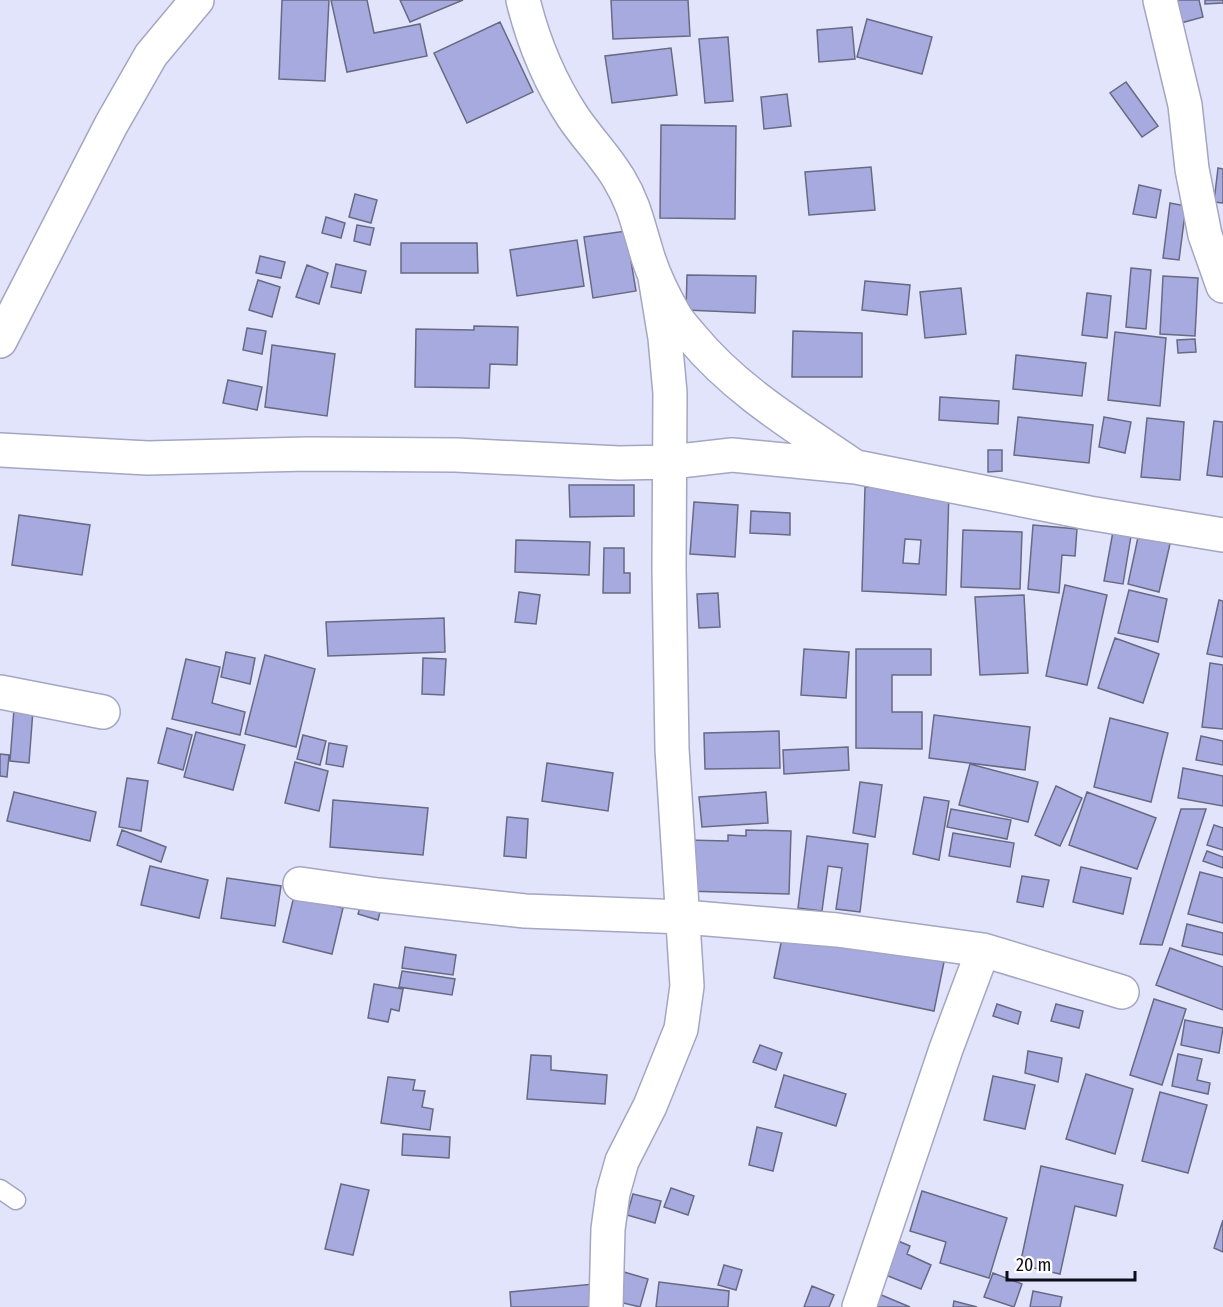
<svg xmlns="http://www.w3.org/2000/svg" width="1223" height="1307" font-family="'Fira Sans Condensed',sans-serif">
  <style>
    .building { fill: #a7aadf; stroke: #686a84; stroke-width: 1.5; fill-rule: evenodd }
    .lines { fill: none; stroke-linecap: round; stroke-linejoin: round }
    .service-casing { stroke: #a4a6c2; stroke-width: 21 }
    .minor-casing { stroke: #a4a6c2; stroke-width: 36 }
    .service { stroke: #fff; stroke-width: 18 }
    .minor { stroke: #fff; stroke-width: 33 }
  </style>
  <rect width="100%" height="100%" fill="#e2e4fc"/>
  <!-- building -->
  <path class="building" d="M282,0H329L325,81L279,79Z
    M331,0H367L374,33L420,24L427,56L347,72Z
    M400,0H463L410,22Z
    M611,0H688L690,36L613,39Z
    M1175,0H1199L1203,17L1181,23Z
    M1205,0H1223V3L1205,4Z
    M867,19L932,37L922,74L857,57Z
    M500,22L533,92L467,123L434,53Z
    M852,27L855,59L819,62L817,30Z
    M728,37L733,101L705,103L699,39Z
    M671,48L677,95L612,103L605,56Z
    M1126,82L1158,126L1142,137L1110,93Z
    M787,94L791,126L764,129L761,97Z
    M661,125L736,126L735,219L660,218Z
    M871,167L875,210L809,215L805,172Z
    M1218,168L1223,169V203L1214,202Z
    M1139,185L1161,190L1156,218L1133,214Z
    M355,194L377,200L371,223L349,217Z
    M1170,203L1186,206L1179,260L1163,258Z
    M326,217L345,223L341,238L322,233Z
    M357,225L374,228L370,245L354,241Z
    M626,231L636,291L593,298L584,237Z
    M577,240L584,286L517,296L510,250Z
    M401,243H477L478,273H401Z
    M260,256L285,262L281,278L256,273Z
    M336,264L366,271L361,293L331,287Z
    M307,265L328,273L319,304L296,297Z
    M1131,268L1151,270L1146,329L1126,327Z
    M687,275L756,276L755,313L686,310Z
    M1163,276L1198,278L1195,336L1160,334Z
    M258,280L280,287L272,317L249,310Z
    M865,281L910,285L907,315L862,310Z
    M961,288L966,334L925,338L920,292Z
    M1087,293L1111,296L1107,338L1082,335Z
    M474,326L518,327L517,365L490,364L489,388L415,387L416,329L474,330Z
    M247,328L266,331L262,354L243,350Z
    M793,331L862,333V377H792Z
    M1115,332L1166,338L1160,406L1108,400Z
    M1195,339L1196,352L1178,353L1177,340Z
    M272,345L335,354L327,416L265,407Z
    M1016,355L1086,363L1082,396L1013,389Z
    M228,380L262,387L257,410L223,403Z
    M940,397L999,401L998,424L939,420Z
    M1018,417L1093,425L1089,463L1014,455Z
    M1104,417L1131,422L1125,453L1099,447Z
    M1147,418L1184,422L1180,480L1141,477Z
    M1214,421L1223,422V477L1207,475Z
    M988,450H1002V471L988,472Z
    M569,485H634V516L570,517Z
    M865,487L949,490L946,595L862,591ZM905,539L921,540L919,564L903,563Z
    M694,502L738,505L735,557L690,554Z
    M751,511L790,513V535L750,533Z
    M19,515L90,525L82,575L12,565Z
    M1033,525L1077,529L1075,556L1062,555L1059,593L1028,589Z
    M1114,526L1132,530L1123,584L1104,581Z
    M1140,528L1172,535L1159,592L1128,584Z
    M963,530L1022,532L1020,589L961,587Z
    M516,540L590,542L589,575L515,572Z
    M604,548H624V573H630V593H603Z
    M1065,585L1107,595L1087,685L1046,676Z
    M1129,590L1167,599L1158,642L1118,633Z
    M519,592L540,595L536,624L515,622Z
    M718,593L720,627L699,628L697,594Z
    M1024,595L1028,673L980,675L975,597Z
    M1219,600L1223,601V657L1207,654Z
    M444,618L445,652L328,656L326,622Z
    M1115,638L1159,654L1143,703L1098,688Z
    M804,649L849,652L846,698L801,695Z
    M856,649H931V675H892V712H922V749L856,748Z
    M226,652L255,658L250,684L221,677Z
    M265,655L315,669L296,747L245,734Z
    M423,658L446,659L444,695L422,694Z
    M186,659L220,667L212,703L245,712L240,735L172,719Z
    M1210,663L1223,665V729L1202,727Z
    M14,709L33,710L29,763L10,761Z
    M934,715L1030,727L1025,770L929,758Z
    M1110,718L1168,733L1151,802L1094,787Z
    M167,728L192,735L183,770L158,763Z
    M779,731L780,768L705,769L704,733Z
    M196,732L245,745L233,790L184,777Z
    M303,735L326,741L320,765L297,759Z
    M1201,736L1223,741V765L1196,760Z
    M329,743L347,746L343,767L326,764Z
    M848,747L849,770L784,774L783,750Z
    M0,754L9,755L7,777L0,776Z
    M295,762L328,771L319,811L285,803Z
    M547,763L613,773L608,811L542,801Z
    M970,764L1038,782L1028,822L959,805Z
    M1183,768L1223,776V806L1178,798Z
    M127,778L148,781L141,831L119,827Z
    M860,782L882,785L875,837L853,833Z
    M1056,786L1082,798L1060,846L1035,835Z
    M14,792L96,812L90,841L7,821Z
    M766,792L768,823L702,827L699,797Z
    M1087,792L1156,818L1137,869L1069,845Z
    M924,797L949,801L939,860L913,854Z
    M333,800L428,808L423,855L330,847Z
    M951,809L1011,820L1007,839L947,827Z
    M1181,809H1206L1162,945L1140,944Z
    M507,817L528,819L526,858L504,856Z
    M1214,825L1223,828V850L1207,845Z
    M122,830L166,847L161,862L117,845Z
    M746,830L791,831L789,894L685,891L687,840L728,841V835L746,836Z
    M953,833L1014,843L1010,867L949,856Z
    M807,836L868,844L860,912L836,909L842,868L828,866L822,911L798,908Z
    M1207,851L1223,857V868L1203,861Z
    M150,866L208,880L199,918L141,905Z
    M1081,867L1131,878L1123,914L1073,902Z
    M1200,872L1223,878V923L1188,914Z
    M1022,876L1049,880L1043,907L1017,902Z
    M227,878L281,886L275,926L221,918Z
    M294,896L343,908L332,954L283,942Z
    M363,898L382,904L378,920L358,914Z
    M1187,924L1223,933V955L1182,946Z
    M784,928L944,962L934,1011L774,978Z
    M405,947L456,955L453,975L402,968Z
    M1170,948L1223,967V1010L1156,985Z
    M402,971L455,979L452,995L399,987Z
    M374,984L403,989L399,1011L391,1009L388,1022L368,1018Z
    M1154,999L1186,1009L1162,1085L1130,1075Z
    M997,1004L1021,1012L1018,1024L993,1016Z
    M1056,1004L1083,1011L1079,1028L1051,1021Z
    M1185,1020L1223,1028L1219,1053L1181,1045Z
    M760,1045L782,1053L776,1070L753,1062Z
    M1028,1051L1062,1058L1058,1082L1025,1073Z
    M1178,1054L1202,1059L1197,1080L1210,1083L1208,1094L1172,1086Z
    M531,1055L551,1056V1070L607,1075L605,1104L527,1099Z
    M1086,1074L1133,1089L1115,1154L1066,1139Z
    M784,1075L846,1094L836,1126L775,1107Z
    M993,1076L1035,1085L1025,1129L984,1120Z
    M388,1077L415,1080L413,1090L425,1091L422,1107L433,1109L430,1130L381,1123Z
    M1160,1092L1207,1105L1188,1173L1142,1161Z
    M757,1127L782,1133L773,1171L749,1165Z
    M403,1134L450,1137L449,1158L402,1155Z
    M1041,1166L1123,1185L1116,1216L1075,1206L1060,1274L1020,1265Z
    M341,1184L369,1190L353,1255L325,1249Z
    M671,1188L694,1196L688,1215L664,1207Z
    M922,1191L1007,1218L989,1278L940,1263L946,1242L910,1231Z
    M633,1194L661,1201L655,1223L627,1215Z
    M1223,1220V1252L1214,1248Z
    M891,1238L910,1246L907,1254L931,1265L921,1289L878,1272Z
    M724,1265L742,1270L736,1290L718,1285Z
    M624,1272L648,1279L640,1307L615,1301Z
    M993,1273L1022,1284L1014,1307L984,1297Z
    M659,1282L729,1291L728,1307H656Z
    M594,1284L596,1307H511L510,1292Z
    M812,1286L834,1295L829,1307H804Z
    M1033,1291L1062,1297L1060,1307H1030Z
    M879,1294L910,1307H874Z
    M954,1301L977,1307H953Z"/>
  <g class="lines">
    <defs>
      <path id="service" d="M0,1189L16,1200"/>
      <path id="minor" d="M523,0C533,41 550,82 573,117C587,138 606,157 619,179C634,204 637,221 645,247C651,270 662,293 674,314C678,322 685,329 691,336C735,390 797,427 854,466
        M1160,0L1185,105L1192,169L1205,235L1223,286
        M0,341L111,125L151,55L197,0
        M0,450L148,458L308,454L456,455L619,463L671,462L732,455L856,467L1089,513L1223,535
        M0,692L103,712
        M300,884L378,895L525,911L684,917L837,930L983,950L1122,992
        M606,1307L608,1229L613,1193L622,1161L650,1106L681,1029L687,986L672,749L669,569L670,393L665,338L655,277
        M859,1307L946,1049L983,950"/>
    </defs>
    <!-- service casing -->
    <use href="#service" class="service-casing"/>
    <!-- minor casing -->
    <use href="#minor" class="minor-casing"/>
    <!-- service -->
    <use href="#service" class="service"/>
    <!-- minor -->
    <use href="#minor" class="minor"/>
  </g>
  <!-- scale -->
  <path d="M1007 1271v9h128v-9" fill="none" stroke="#0c0d16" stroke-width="3"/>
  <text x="1016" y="1271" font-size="18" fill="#0c0d16" stroke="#ffffff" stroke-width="4.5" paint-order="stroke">20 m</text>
</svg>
